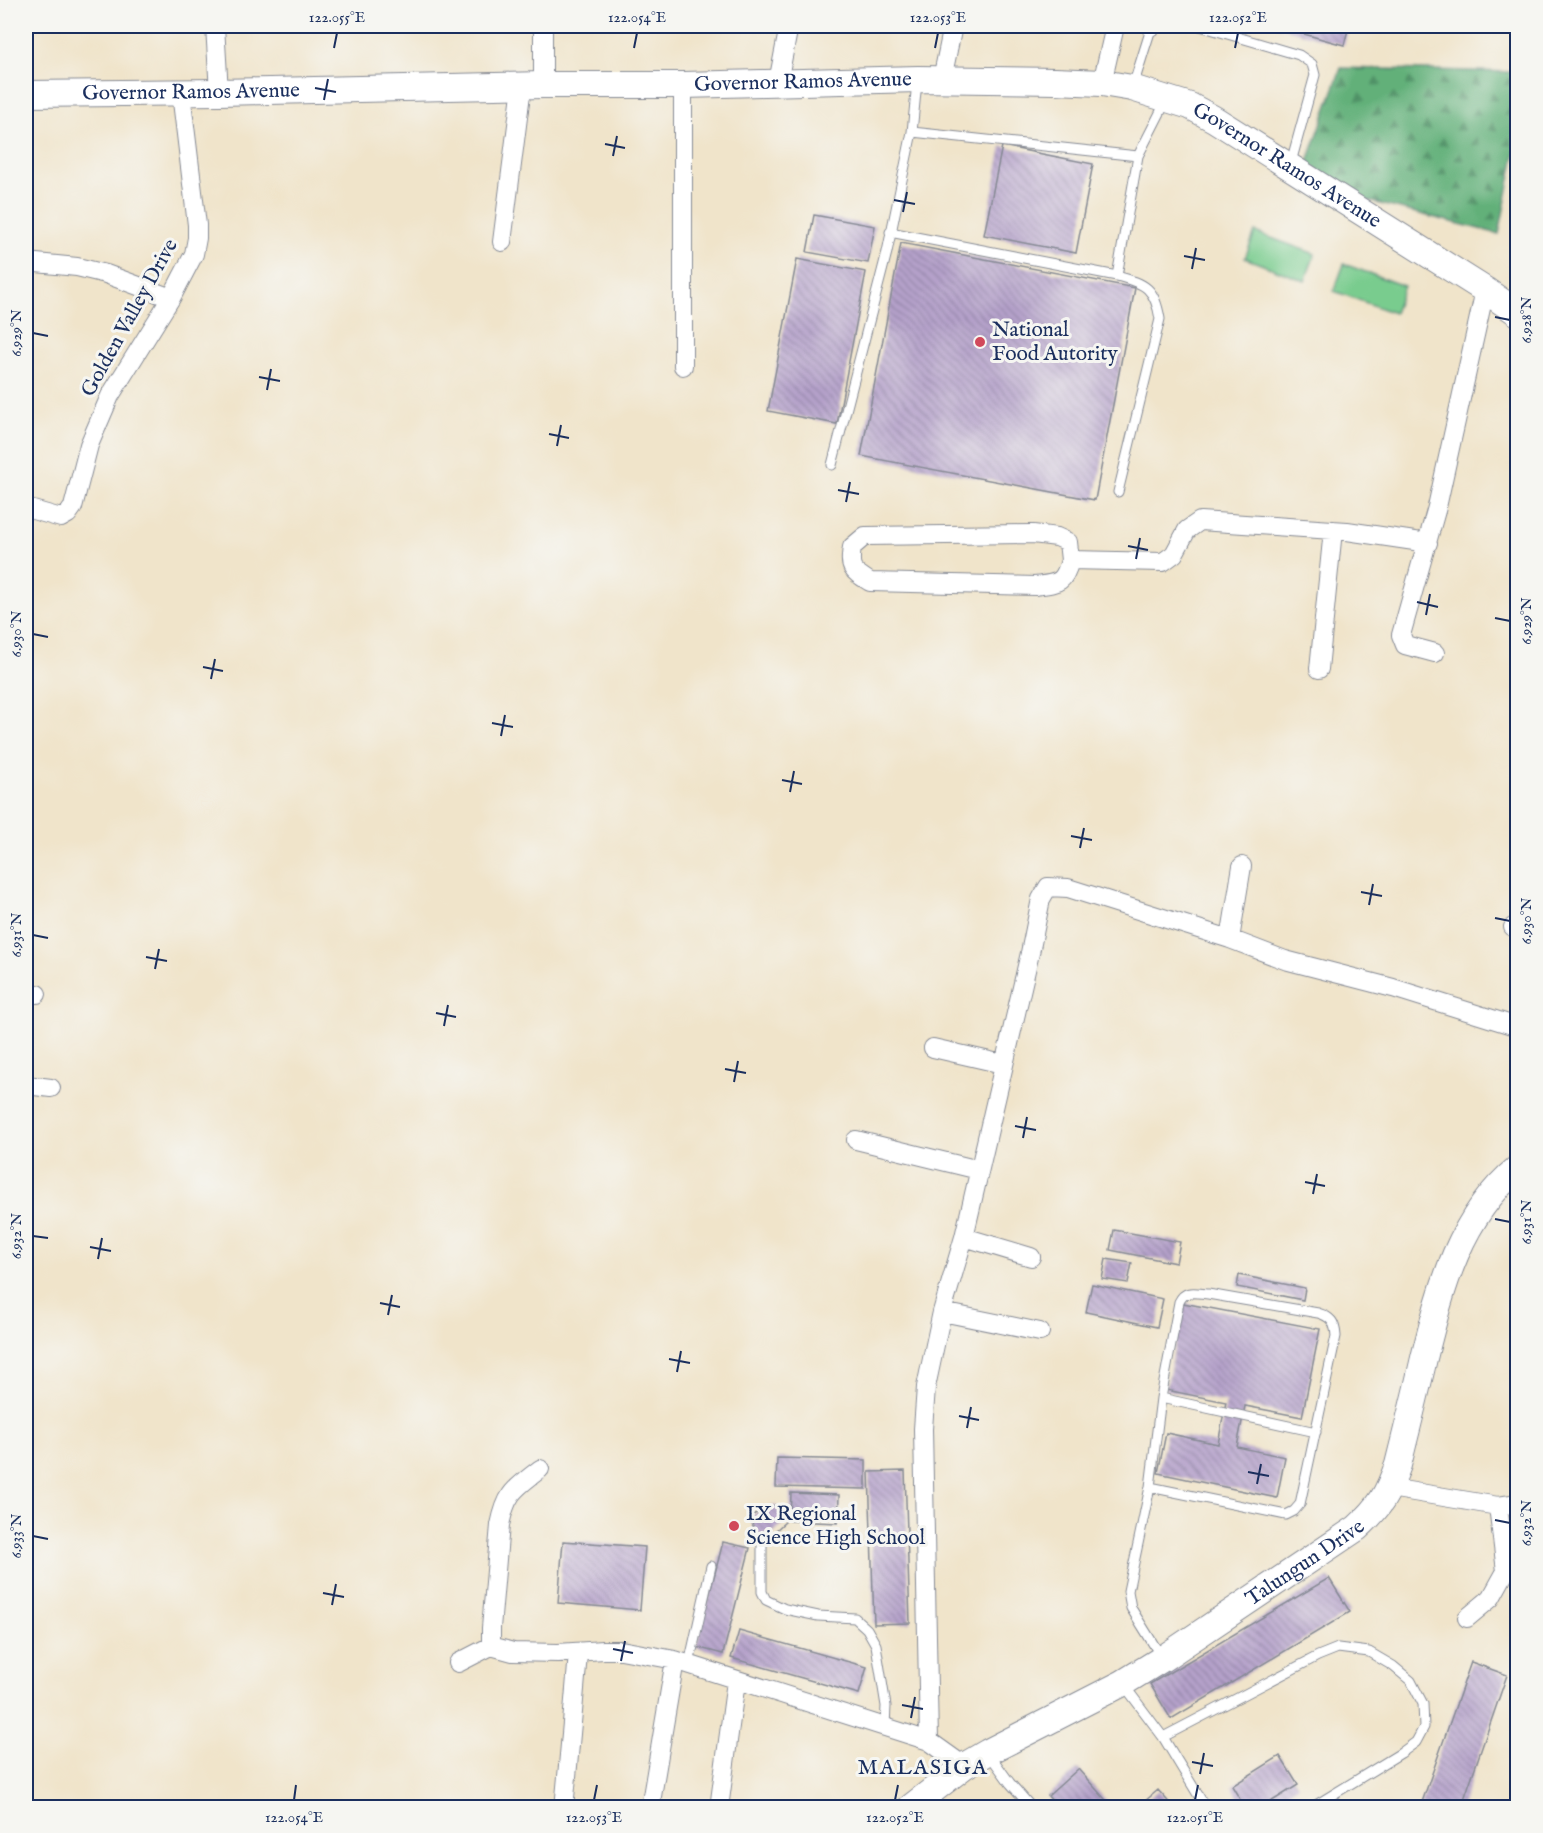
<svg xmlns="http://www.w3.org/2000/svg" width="1543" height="1833" font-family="'IM FELL English',serif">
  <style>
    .forest { fill: url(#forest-firs); stroke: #3e706c; stroke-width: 1.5 }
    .pitch { fill: #79cc8e; stroke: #4a7e76; stroke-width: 1.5 }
    .building { fill: url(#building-back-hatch) }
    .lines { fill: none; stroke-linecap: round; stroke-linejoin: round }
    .lane-casing { stroke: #868a94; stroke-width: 11 }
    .street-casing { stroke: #868a94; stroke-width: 20 }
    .secondary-casing { stroke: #868a94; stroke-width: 28 }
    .lane { stroke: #fff; stroke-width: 9 }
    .street { stroke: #fff; stroke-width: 18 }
    .secondary { stroke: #fff; stroke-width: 26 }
    .ticks { fill: none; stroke: #1b2f5e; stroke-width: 2 }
    .poi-dot { fill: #d1495b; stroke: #f6f6f2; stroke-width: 2 }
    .labels { text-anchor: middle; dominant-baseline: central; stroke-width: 6; stroke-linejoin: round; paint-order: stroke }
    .street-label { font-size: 21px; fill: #1b2f5e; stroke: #f6f6f2 }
    .poi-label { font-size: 21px; fill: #1b2f5e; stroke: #f6f6f2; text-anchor: start }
    .neighbourhood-label { font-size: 22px; letter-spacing: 1.5px; fill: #1b2f5e; stroke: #f6f6f2 }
    .neatline { fill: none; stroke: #1b2f5e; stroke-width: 2 }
    .ticks-label { font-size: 15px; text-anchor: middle; fill: #1b2f5e }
  </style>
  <defs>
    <pattern id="forest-firs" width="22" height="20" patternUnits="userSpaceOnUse" patternTransform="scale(1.5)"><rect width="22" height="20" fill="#62b079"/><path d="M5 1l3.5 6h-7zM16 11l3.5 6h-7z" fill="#509066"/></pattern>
    <pattern id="building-back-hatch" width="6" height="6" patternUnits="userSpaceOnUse" patternTransform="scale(1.5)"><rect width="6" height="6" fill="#b5a1ca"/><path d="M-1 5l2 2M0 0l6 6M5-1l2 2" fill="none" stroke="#9284a7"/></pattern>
  </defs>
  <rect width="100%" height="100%" fill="#f6f6f2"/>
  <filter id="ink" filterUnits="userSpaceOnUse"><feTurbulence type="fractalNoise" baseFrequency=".0167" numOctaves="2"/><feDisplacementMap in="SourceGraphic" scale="12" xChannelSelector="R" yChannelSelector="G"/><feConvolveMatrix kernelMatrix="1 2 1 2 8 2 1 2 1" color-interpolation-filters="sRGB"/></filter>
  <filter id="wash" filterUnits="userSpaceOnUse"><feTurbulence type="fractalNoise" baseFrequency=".008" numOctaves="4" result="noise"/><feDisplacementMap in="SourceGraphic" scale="24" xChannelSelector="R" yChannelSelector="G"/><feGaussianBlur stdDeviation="1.35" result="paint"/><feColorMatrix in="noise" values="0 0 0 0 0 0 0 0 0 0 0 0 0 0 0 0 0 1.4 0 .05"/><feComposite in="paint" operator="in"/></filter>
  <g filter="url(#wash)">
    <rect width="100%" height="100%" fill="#f0e4ca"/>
    <!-- forest -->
    <path class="forest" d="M1341,68L1517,72V145L1499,234L1361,199L1307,164Z"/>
    <!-- pitch -->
    <path class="pitch" d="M1255,232L1315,254L1305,281L1245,258Z
      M1344,264L1404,286L1394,313L1334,291Z"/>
    <g id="blocks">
      <!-- building -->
      <path class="building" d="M1275,26H1349L1344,45Z
        M1002,146L1093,164L1076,253L984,235Z
        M814,215L875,226L868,263L807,252Z
        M901,243L1135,288L1095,500L861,456Z
        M797,259L866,272L837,424L768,411Z
        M1114,1230L1180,1242L1176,1263L1110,1250Z
        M1106,1259L1132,1263L1128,1283L1102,1279Z
        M1239,1275L1305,1288L1303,1300L1237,1287Z
        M1092,1284L1163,1299L1157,1327L1086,1312Z
        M1183,1303L1320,1329L1302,1417L1245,1406L1237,1447L1285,1457L1277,1498L1158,1473L1166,1433L1218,1444L1226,1402L1166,1390Z
        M777,1458L866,1460V1489L776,1487Z
        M905,1471L910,1623L874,1624L869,1472Z
        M791,1493L839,1495L838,1523L790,1521Z
        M775,1505L786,1521L774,1532L756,1536L750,1516Z
        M563,1541L645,1547L640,1610L558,1603Z
        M723,1542L750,1548L723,1654L696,1647Z
        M1329,1578L1350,1612L1171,1719L1150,1684Z
        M739,1631L867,1667L859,1694L731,1658Z
        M1471,1662L1507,1675L1461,1808H1420Z
        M1280,1756L1298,1785L1261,1808H1245L1232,1786Z
        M1078,1769L1113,1808H1058L1048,1796Z
        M1158,1790L1174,1808H1137Z"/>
    </g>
  </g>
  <g filter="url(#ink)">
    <use href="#blocks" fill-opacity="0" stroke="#868a94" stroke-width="1.5"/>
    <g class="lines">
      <defs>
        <path id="lane" d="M1200,26L1299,55L1312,64L1315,75L1290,166
          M1133,86L1150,32L1161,26
          M912,132L1138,156
          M890,232L1117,276C1146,284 1155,288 1160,319L1118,492
          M1117,276L1138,156L1166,101
          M832,465L887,252L912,132L917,82
          M1161,1398L1316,1432
          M1150,1487L1286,1515L1294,1511L1300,1504L1336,1336C1335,1322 1331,1317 1318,1313L1208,1294C1196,1293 1185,1289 1179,1302L1161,1398L1150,1487L1128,1591L1131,1608L1162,1658
          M762,1537V1592L766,1600L785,1609L818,1616L855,1618L867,1629L876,1645L886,1706L885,1726
          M689,1664L711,1566
          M1124,1685L1163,1737L1206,1808
          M1163,1737L1318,1656L1338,1648L1369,1652L1393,1666L1411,1681L1423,1704L1424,1727L1416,1742L1401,1753L1311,1808
          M989,1754L1010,1783L1032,1808"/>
        <path id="street" d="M215,26L219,92
          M543,26V85
          M942,79L953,26
          M778,82L789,26
          M1102,83L1115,26
          M683,85V366
          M502,242L522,86
          M26,262L77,267L106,274L171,298
          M26,508L61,518L68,514L73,507L89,445L110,396L171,298L194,254L197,238V225L181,93
          M1070,560L1068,542L1057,537L1033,534L865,536L852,547C849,569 851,570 870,582L1035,586C1058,583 1064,584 1070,560L1163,562L1174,554L1187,530L1200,521L1347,531L1428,543
          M1435,653L1405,645L1401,635L1437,507L1485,290
          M1319,669L1333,530
          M1513,927L1518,928
          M1230,939L1242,866
          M26,993L37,994
          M933,1048L1003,1064
          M26,1085L51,1088
          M856,1140L979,1170
          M964,1237L1031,1257
          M942,1312L1040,1332
          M540,1469C515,1489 507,1491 500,1525L491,1628V1646L513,1652L558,1653L604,1650H621L675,1660L929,1741L964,1766
          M1390,1488L1498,1506L1518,1503
          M1467,1618L1491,1598L1506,1571L1498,1506
          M458,1663L491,1646
          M929,1741L923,1429L926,1387L942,1312L964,1237L1030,953L1041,899L1048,887L1068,888L1230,939L1285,960L1393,988L1518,1027
          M564,1808C569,1756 574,1704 578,1653
          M650,1808L675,1660
          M719,1808L736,1681"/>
        <g id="secondary">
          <path id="s1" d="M26,94L219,92L543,85H683L918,79L1055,81L1102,83L1132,88L1190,106L1214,119L1485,290L1518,313"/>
          <path id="s2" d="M910,1808L964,1766L988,1752L1123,1683L1162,1659L1357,1528C1381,1506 1387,1495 1398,1465C1407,1429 1416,1393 1424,1358C1442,1286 1459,1217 1518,1168"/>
        </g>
      </defs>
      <!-- lane casing -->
      <use href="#lane" class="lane-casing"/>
      <!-- street casing -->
      <use href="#street" class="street-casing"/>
      <!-- secondary casing -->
      <use href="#secondary" class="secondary-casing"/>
      <!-- lane -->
      <use href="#lane" class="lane"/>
      <!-- street -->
      <use href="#street" class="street"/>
      <!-- secondary -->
      <use href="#secondary" class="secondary"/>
    </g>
  </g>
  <!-- ticks -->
  <path class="ticks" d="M334,48L337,33M634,48L637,33M935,48L938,33M1235,48L1238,33M315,88L336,92M324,100L328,79M605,144L625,148M613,156L617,136M894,200L915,204M903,212L907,192M1184,256L1205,260M1192,269L1196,248M1495,317L1510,320M33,333L48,336M259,377L280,381M267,390L271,369M549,434L569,438M557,446L561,425M838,490L859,494M846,502L850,482M1128,546L1148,550M1136,559L1140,538M1417,602L1438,607M1426,615L1430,594M1495,618L1510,621M33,634L48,637M203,667L223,671M211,679L215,659M492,723L513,727M501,736L505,715M782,780L802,784M790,792L794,771M1071,836L1092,840M1080,848L1084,828M1361,892L1382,896M1369,905L1373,884M1495,918L1510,921M33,935L48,938M146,957L167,961M155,969L159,949M436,1013L456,1017M444,1026L448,1005M725,1069L746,1073M734,1082L738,1061M1015,1126L1036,1130M1023,1138L1027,1117M1305,1182L1325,1186M1313,1194L1317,1174M1495,1219L1510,1222M33,1236L48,1238M90,1247L111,1251M98,1259L102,1238M380,1303L400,1307M388,1315L392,1295M669,1359L690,1363M677,1372L681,1351M959,1416L979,1420M967,1428L971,1407M1248,1472L1269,1476M1257,1484L1261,1464M1495,1520L1510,1523M33,1536L48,1539M323,1593L344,1597M332,1605L336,1584M613,1649L633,1653M621,1661L625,1641M902,1705L923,1709M911,1718L915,1697M1192,1762L1213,1766M1200,1774L1204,1753M294,1800L296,1785M594,1800L597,1785M895,1800L898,1785M1195,1800L1198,1785"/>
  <!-- markers -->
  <g class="poi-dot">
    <circle cx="980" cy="342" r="6"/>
    <circle cx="734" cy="1526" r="6"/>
  </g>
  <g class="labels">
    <!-- street labels -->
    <g class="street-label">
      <text stroke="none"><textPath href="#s1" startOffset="777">Governor Ramos Avenue</textPath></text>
      <text stroke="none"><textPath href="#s1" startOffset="165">Governor Ramos Avenue</textPath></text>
      <text stroke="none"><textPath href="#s1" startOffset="1281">Governor Ramos Avenue</textPath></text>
      <text transform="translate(130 318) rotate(-61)">Golden Valley Drive</text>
      <text stroke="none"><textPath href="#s2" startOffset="466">Talungun Drive</textPath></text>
    </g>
    <!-- poi labels -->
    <g class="poi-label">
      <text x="992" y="330">National<tspan x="992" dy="24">Food Autority</tspan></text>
      <text x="746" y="1514">IX Regional<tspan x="746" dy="24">Science High School</tspan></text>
    </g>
    <!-- neighbourhood labels -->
    <g class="neighbourhood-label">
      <text x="923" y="1768">MALASIGA</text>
    </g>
  </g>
  <!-- margin -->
  <rect width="1543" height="1833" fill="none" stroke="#f6f6f2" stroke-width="66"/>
  <rect x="33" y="33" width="1477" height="1767" class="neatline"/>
  <g class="ticks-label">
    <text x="337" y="22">122.055°E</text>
    <text x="637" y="22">122.054°E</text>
    <text x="938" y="22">122.053°E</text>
    <text x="1238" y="22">122.052°E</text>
    <text transform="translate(1526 320) rotate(-90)" y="5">6.928°N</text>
    <text transform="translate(16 333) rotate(-90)" y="5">6.929°N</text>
    <text transform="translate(1526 621) rotate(-90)" y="5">6.929°N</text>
    <text transform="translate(16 634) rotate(-90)" y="5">6.930°N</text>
    <text transform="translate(1526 921) rotate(-90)" y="5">6.930°N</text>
    <text transform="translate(16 935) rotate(-90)" y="5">6.931°N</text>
    <text transform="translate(1526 1222) rotate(-90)" y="5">6.931°N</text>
    <text transform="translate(16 1236) rotate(-90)" y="5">6.932°N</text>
    <text transform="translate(1526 1523) rotate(-90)" y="5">6.932°N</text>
    <text transform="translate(16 1536) rotate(-90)" y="5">6.933°N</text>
    <text x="294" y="1822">122.054°E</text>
    <text x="594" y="1822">122.053°E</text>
    <text x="895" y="1822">122.052°E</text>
    <text x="1195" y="1822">122.051°E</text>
  </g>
</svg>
